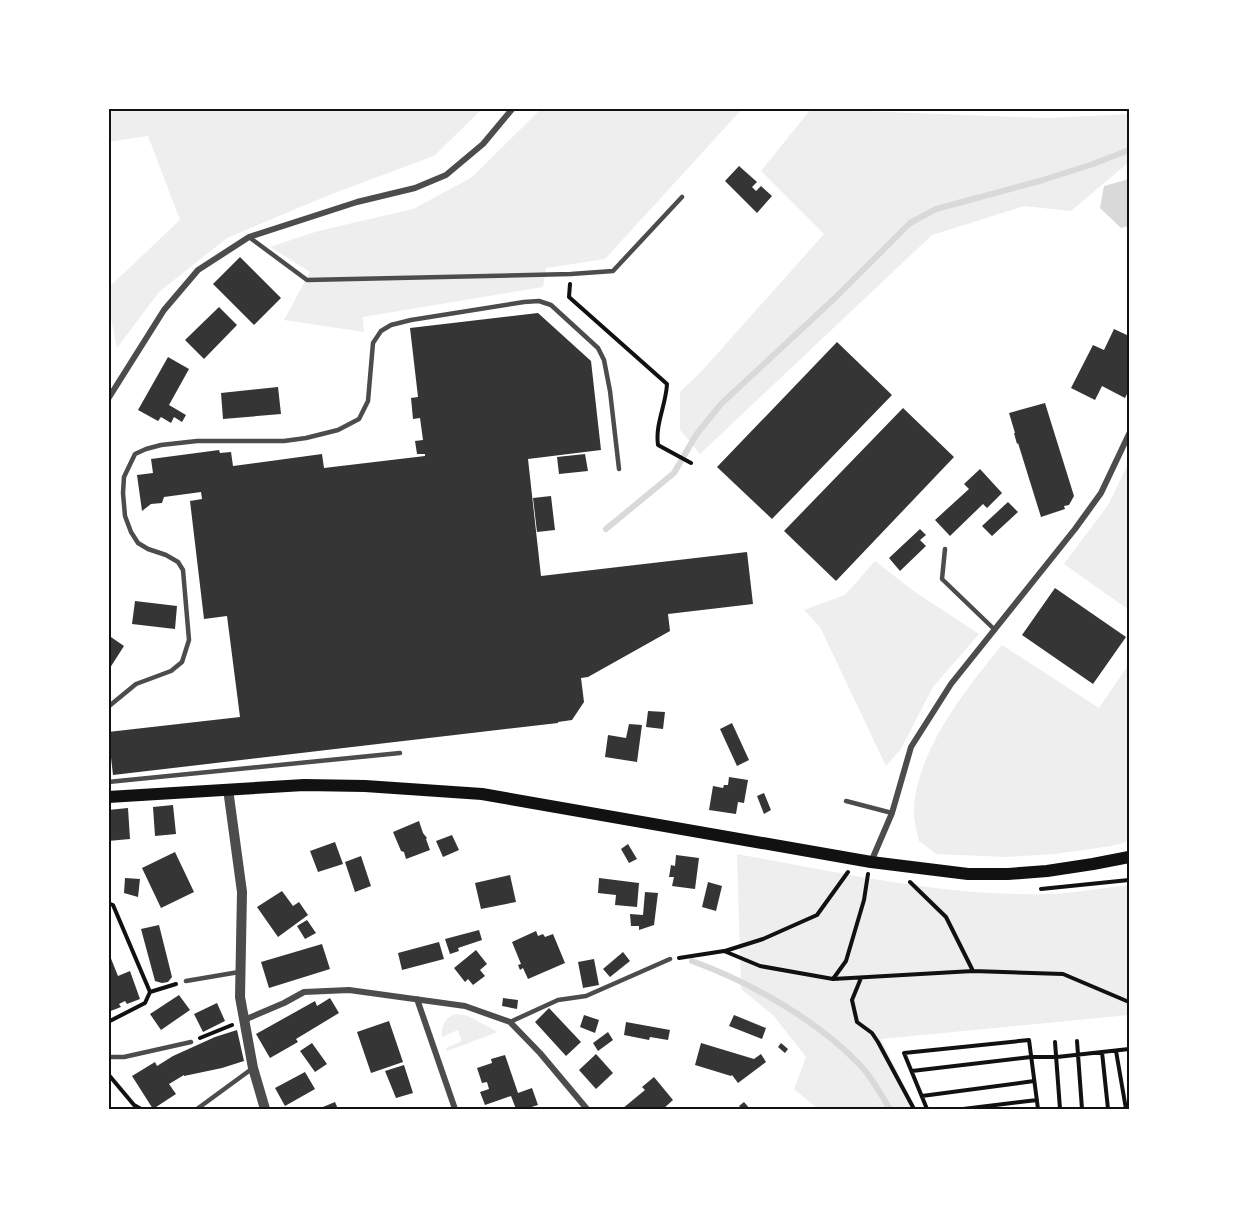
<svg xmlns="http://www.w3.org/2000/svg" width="1237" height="1217" font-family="Lato,sans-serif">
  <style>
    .green { fill: #eee }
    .water { fill: #d9d9d9 }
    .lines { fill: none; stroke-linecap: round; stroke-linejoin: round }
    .stream { stroke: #d9d9d9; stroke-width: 6 }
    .building { fill: #353535 }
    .path { stroke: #111; stroke-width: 4 }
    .service { stroke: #4c4c4c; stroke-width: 4.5 }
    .minor { stroke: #4c4c4c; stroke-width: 6 }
    .tertiary { stroke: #4c4c4c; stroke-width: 10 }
    .secondary { stroke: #111; stroke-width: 12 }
    .neatline { fill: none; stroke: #111; stroke-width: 2 }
  </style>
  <rect width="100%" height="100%" fill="#fff"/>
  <!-- green -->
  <path class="green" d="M108,108H483L434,156L329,195L227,238L159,292L117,348L108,304V288L180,220L148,136L108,142Z
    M542,108H743L605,259L546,268L543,287L363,317L364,332L284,320L310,272L270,247L318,231L413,209L471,178Z
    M811,109L1046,118L1129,114V162L1071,211L1024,206L932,235L700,454L680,430V392L700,373L824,234L761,171Z
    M1129,462V610L1064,564L1108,505Z
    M875,561L915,592L979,634L933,687L901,749L886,766L820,627L804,610L845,595Z
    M1002,645L1099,708L1129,664V841L1111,846L1055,854L1006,857L936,854L919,841C917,831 913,819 914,809C917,750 966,689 1002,645Z
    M737,854C839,872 943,897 1048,894C1075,893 1102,888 1129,885V1015L881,1039L916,1109H818L794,1089L806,1057L773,1015L741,989Z
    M456,1014L468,1016L498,1032L447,1051L446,1048L462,1041L458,1030L442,1037C441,1026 445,1017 456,1014Z"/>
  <!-- water -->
  <path class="water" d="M1129,179V226L1121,228L1100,208L1104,186Z"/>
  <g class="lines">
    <!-- stream -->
    <path class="stream" d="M606,529L674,473L696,435L721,404L836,297L910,223L936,209L1040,181L1093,164L1129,150
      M692,961C750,982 819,1021 862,1067C873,1079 881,1095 890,1109"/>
  </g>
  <!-- building -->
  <path class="building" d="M739,166L757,182L752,187L756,191L761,186L772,196L757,213L725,181Z
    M240,257L281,298L254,325L213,284Z
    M219,307L237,325L204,359L185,340Z
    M538,313L591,361L601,450L528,459L541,576L747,552L753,604L668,614L670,631L588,677L581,678L584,702L572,720L558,722V723L113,775L108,732L240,717L227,616L204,619L190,501L202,499L201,492L164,497L162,503L151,504L142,511L137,475L153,473L151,459L219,450L220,453L231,452L233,466L322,454L324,468L425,456V454H417L415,441L423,440L420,418L413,419L411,398L418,397L410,328Z
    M1114,329L1129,336V358L1127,362L1129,363V390L1125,398L1102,386L1095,400L1071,388L1093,345L1104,350Z
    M837,342L892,395L772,519L717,467Z
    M168,357L189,369L169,405L186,415L182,422L174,417L171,423L161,417L158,421L138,410Z
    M278,387L281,414L223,419L221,393Z
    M1045,403L1074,496L1069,505L1064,506L1065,509L1041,517L1018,443L1017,444L1014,433H1015L1009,413Z
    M903,408L954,457L836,581L784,531Z
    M585,454L588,471L559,474L557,457Z
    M980,469L1002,493L987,508L983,504L950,536L935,520L969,489L964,484Z
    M551,496L555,530L537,532L533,498Z
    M1008,502L1018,512L992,536L982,526Z
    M920,529L926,535L920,540L926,546L900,571L889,558Z
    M1055,588L1126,637L1093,684L1022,635Z
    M135,601L177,606L175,629L132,624Z
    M108,635L124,646L108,671Z
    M648,711L665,712L663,729L646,727Z
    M732,723L749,760L737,766L720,729Z
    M629,724L642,725L637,762L605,757L608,735L626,738Z
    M729,777L748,780L744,803L738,802L736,814L709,810L713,786L723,788L724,785H728Z
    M764,793L771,810L764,814L757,796Z
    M173,805L176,834L155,836L153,807Z
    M128,808L130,839L108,841V810Z
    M419,821L423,833L427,838L426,839L430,850L406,859L404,852L401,851L393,832Z
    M452,835L459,850L443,857L436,841Z
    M335,842L343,864L318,872L310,851Z
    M628,844L637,859L629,863L621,849Z
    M175,852L194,892L161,908L142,868Z
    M676,855L699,858L695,889L672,886L674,877H669L671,865L675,866Z
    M361,856L371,886L355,892L345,862Z
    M510,875L516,902L481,909L475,883Z
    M125,878L140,879L138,897L124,893Z
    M599,878L639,883L637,907L615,905L616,895L598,893Z
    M708,882L722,886L716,911L702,907Z
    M282,891L293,906L299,902L308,915L278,937L257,907Z
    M645,892L658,893L654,925L639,930V926H631L630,914L643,915Z
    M307,920L316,933L305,939L297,926Z
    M159,925L172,977L168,982L162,983L155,981L141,929Z
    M479,930L482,940L458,948L459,951L450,954L445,939Z
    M536,931L538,936L543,934L545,937L553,934L565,963L528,979L523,968L520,970L518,965L521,964L512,942Z
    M439,942L444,959L402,970L398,953Z
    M322,944L330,969L269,988L261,962Z
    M476,950L487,964L480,970L485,976L473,985L468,979L465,982L454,968Z
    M108,951L118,976L130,971L140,999L127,1004L125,1001L119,1004L121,1007L108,1012Z
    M623,952L630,961L610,977L603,969Z
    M594,959L599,985L583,988L578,962Z
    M179,995L190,1010L161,1030L150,1014Z
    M330,998L339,1013L296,1039L298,1042L270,1058L256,1034L315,1001L317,1006Z
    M503,998L518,1000L517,1009L502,1006Z
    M217,1003L225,1021L203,1032L194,1014Z
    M549,1008L581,1042L566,1056L535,1022Z
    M584,1015L599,1020L595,1033L580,1027Z
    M734,1015L766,1028L762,1039L729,1026Z
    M389,1021L403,1062L371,1073L357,1032Z
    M626,1022L670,1030L668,1040L650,1037L649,1040L624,1035Z
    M237,1030L244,1061L222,1068L184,1076V1075L169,1084L176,1094L153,1109L132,1076L155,1062L157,1066L173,1056L215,1037Z
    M608,1032L613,1040L598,1051L593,1043Z
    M312,1043L327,1064L315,1072L300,1051Z
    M701,1043L754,1059L761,1054L766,1062L738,1083L732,1075L731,1076L695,1065Z
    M781,1043L788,1049L785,1053L778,1047Z
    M596,1054L613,1073L596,1089L579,1070Z
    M505,1055L518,1093L532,1088L538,1105L525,1109H516L511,1096L485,1105L480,1092L489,1089L487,1082L482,1083L477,1068L492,1063L491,1059Z
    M404,1065L413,1093L396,1098L385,1071Z
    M305,1072L315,1089L285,1106L275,1088Z
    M654,1077L673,1100L663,1109H622L645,1090L642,1087Z
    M335,1102L338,1109H318Z
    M744,1102L750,1109H742L739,1106Z"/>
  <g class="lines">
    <!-- path -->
    <path class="path" d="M570,284L569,297L667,384C666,405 655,424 658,445L691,463
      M910,882L946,917L973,971
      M1041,889L1129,880
      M108,903L113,905L150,992L145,1003L108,1022
      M725,951L763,939L817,915L848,872
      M679,958L724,951L760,966L833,979L973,971L1063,974L1129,1002
      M861,978L852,1000L857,1022L872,1033L878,1042L914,1109
      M833,979L846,961L864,900L868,874
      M150,992L176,984
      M200,1038L232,1025
      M1077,1041L1082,1109
      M1055,1042L1060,1109
      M1116,1051L1126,1109
      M1102,1052L1108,1109
      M912,1071L1031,1057H1057L1129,1049
      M108,1074L134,1105L141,1109
      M922,1096L1034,1081
      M927,1109L904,1053L1029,1040L1038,1109
      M963,1109L1037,1100"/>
    <!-- service -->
    <path class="service" d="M249,237L307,280L571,274L613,271L682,197
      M945,549L942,579L995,630
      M108,707L136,684L171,671L182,662L189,640L183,570L178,562L166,555L148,549L138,543L131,532L125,516L123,493L124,477L135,454L146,449L161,445L197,441H284L306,438L338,430L359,419L368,401L373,343L381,331L391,325L411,320L524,302L539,301L551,305L598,348L604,360L610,391L619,469
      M108,782L400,753
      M846,801L892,813
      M186,981L239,972
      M510,1022L558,1000L586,996L670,959
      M108,1057H124L191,1042
      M197,1109L253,1068"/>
    <!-- minor -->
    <path class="minor" d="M108,399L164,310L198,270L249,237L357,202L415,188L446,175L483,144L513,108
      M871,862L892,813L911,747L951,684L1075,529L1101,493L1129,434
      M417,999L455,1109
      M244,1020L284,1003L304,992L349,990L465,1006L510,1022L540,1053L587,1109"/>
    <!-- tertiary -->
    <path class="tertiary" d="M228,789L242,892L240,997L253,1068L265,1109"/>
    <!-- secondary -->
    <path class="secondary" d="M108,797L304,785L365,786L482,794L871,862L968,874H1008L1047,871L1093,864L1129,857"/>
  </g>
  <!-- border -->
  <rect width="1237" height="1217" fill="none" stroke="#ffffff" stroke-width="219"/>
  <rect x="110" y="110" width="1018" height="998" class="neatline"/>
</svg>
